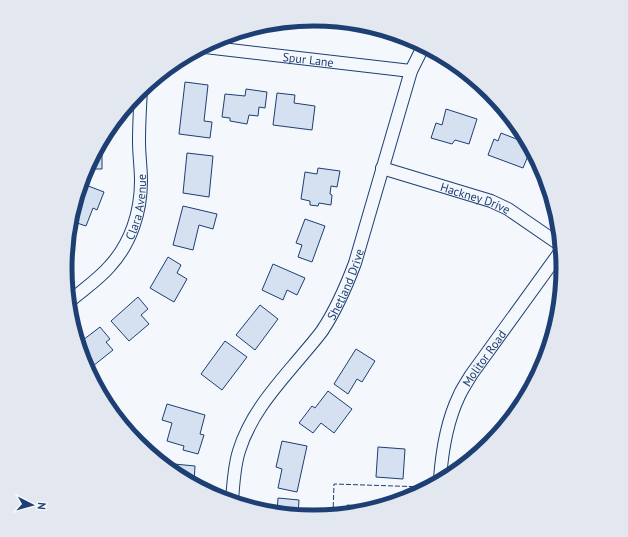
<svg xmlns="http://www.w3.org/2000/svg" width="628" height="537" font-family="'PT Sans',sans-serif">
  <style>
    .building { fill: #d5e0f0; stroke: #1d3f73 }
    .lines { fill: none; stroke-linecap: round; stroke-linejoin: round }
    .minor-casing { stroke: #1d3f73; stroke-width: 14 }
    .minor { stroke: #f4f7fb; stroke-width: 12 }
    .fence { stroke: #1d3f73; stroke-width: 1; stroke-dasharray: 5 2; stroke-linecap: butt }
    .labels { text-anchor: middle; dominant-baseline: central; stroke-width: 3; stroke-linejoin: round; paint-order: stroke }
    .street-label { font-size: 12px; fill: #1d3f73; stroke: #f4f7fb }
    .rim { fill: none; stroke: #1d3f73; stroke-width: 5 }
  </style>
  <rect width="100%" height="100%" fill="#f4f7fb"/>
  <!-- building -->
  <path class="building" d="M185,82L208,85L204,121L212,122L210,138L179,134Z
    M246,89L267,92L265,108L259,107L258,116L249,115L247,124L230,121V118L222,117L225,94L245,96Z
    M277,93L295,95L294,103L315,106L312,130L273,125Z
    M446,109L477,119L469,144L455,140L452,144L431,138L436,123L442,125Z
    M501,133L524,142L530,151L523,168L488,155L494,139L498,141Z
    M99,150H102V169H86Z
    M187,153L213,156L209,197L183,193Z
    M318,168L340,171L337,187L331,186L330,194L332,195L331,205L319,203L318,206L310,205V201L301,199L305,172L317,174Z
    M83,184L104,192L97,210L93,208L86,226L74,222L81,187L82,188Z
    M183,206L217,214L213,229L199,225L193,250L173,245Z
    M305,219L325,226L312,262L298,257L302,245L296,243Z
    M168,257L181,265L177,273L187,279L174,302L150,288Z
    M273,264L305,278L297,295L287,290L283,300L262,290Z
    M138,297L148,309L141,315L149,324L129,341L111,321Z
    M260,305L278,319L255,350L236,335Z
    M100,327L110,339L106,342L113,350L88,370L83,364L81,349L86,345L83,340Z
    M225,341L247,357L222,390L201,374Z
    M356,349L375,361L362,382L357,379L348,394L334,384Z
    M328,391L352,409L334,433L321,423L313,433L299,423L312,406L315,408Z
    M167,404L205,415L200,434L204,435L198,454L183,450L184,446L167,441L172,423L162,420Z
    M282,441L307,446L297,492L278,488L282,469L276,467Z
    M378,447L405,449L403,479L376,477Z
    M174,464L195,466L194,482L173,469Z
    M278,498L299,500L298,515L277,511Z
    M347,505L371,507L347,511Z"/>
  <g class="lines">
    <defs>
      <g id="minor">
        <path id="s1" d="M205,47L411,71"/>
        <path id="s2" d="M382,168L491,201L508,209L559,244"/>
        <path id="s3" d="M71,300C84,289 99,279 110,266C131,243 141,212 141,181C141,168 139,155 139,141C139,124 140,107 141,89"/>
        <path id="s4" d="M440,479C442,451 447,421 459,396C462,389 467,382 471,375L560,252"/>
        <path id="s5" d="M232,502C233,485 234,467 239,451C251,412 279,383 304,353C310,346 316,339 322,331C336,310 346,287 355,263L411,71L423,47"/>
      </g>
    </defs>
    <!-- minor casing -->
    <use href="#minor" class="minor-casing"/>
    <!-- minor -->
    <use href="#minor" class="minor"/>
    <!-- fence -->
    <path class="fence" d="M333,514L334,484L425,487V489"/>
  </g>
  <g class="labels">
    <!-- street labels -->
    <g class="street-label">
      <text stroke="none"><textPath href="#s1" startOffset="104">Spur Lane</textPath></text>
      <text stroke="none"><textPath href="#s2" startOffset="98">Hackney Drive</textPath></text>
      <text stroke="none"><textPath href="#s3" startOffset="118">Clara Avenue</textPath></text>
      <text stroke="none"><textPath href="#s5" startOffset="251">Shetland Drive</textPath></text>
      <text stroke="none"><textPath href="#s4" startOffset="131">Molitor Road</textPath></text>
    </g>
  </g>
  <!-- crop -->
  <path d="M0 0H628V537H0ZM72 268a242 242 0 1 1 484 0a242 242 0 1 1-484 0Z" fill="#e3e8f0" fill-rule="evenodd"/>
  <path class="rim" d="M72 268a242 242 0 1 1 484 0a242 242 0 1 1-484 0Z"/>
  <!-- north arrow -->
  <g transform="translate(32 505) rotate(96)" stroke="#f4f7fb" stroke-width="3" paint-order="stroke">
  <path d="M0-3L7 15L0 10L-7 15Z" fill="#1d3f73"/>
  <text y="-6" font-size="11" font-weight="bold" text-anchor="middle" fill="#1d3f73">N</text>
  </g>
</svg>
